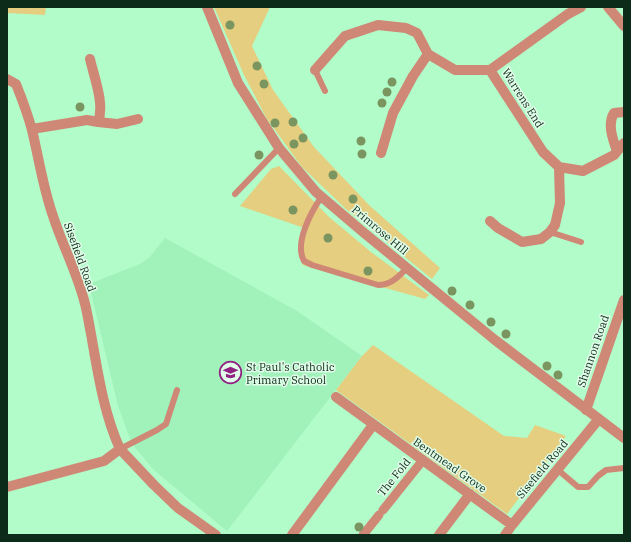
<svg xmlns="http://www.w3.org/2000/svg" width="631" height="542" font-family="'IBM Plex Serif',serif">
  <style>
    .built { fill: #a0f1ba }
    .green { fill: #e5ce7f }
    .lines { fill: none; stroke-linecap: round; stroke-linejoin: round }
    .service { stroke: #cf8776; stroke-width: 6 }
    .pedestrian { stroke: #cf8776; stroke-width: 9 }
    .minor { stroke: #cf8776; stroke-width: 10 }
    .tertiary { stroke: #cf8776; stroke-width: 10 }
    .tree { fill: #7a9560 }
    .labels { text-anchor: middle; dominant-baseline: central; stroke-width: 3; stroke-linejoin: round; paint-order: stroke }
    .street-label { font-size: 11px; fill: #0d2b19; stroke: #e1fde9 }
    .poi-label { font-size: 11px; fill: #0d2b19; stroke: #e1fde9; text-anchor: start }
  </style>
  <rect width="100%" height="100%" fill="#b2fcc9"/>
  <!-- built -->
  <path class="built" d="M165,238L297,311L362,356L227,531L154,470L132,444L118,406L89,284L140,264L149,258Z"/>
  <!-- green -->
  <path class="green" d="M7,7H46L45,15L7,13Z
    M214,7H270L252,46L273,90L314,147L370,206L440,268L432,279L346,209L302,167L267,119L244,75Z
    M279,166L329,217L371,252L429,295L425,299L303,265L300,258L307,229L240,206L271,169Z
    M373,345L504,436L527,438L535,425L566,436L507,514L336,390L362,356Z"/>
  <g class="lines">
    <!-- service -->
    <path class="service" d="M315,70L325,91
      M235,194L279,148
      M322,196C311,212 294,243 304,261L312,265L378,285C391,285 398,277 407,268
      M550,232L581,242
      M120,449L157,430L166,424L177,390
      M558,470L578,487H588L598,476L606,470L624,468"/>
    <!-- pedestrian -->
    <path class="pedestrian" d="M383,510L423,460
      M363,535L379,515"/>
    <!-- minor -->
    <path class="minor" d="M581,7L568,14L490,70L543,152L559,167L583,171L614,155L624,143
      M608,7L624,26
      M315,70L345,36L378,25L406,28L417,33L428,54L455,70H490
      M7,79L16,84C22,99 28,115 32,130C39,159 43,188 53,216C63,247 79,276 86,308C96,355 100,405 120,449
      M98,122L117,124L138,119
      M32,129L87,120L98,122C105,104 94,77 90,59
      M617,151C613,140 607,124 614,113L624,112
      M381,153L393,113L413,76L428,54
      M490,221L498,228L522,242L541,239L550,232L555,225L560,203L559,167
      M336,397L512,525
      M7,487L104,461L120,449L154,485L178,508L216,535
      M292,535L373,425
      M439,535L470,494
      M505,535L512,525L598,420"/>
    <!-- tertiary -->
    <path class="tertiary" d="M207,7L238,83L279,148L316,192L363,232L495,340L624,438
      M586,410L624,300"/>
  </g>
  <!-- trees -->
  <g class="tree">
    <circle cx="230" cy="25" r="4.5"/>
    <circle cx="257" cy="66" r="4.5"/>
    <circle cx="392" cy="82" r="4.5"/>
    <circle cx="264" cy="84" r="4.5"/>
    <circle cx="387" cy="92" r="4.5"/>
    <circle cx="382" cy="103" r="4.5"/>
    <circle cx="80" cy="107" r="4.5"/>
    <circle cx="293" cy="122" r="4.5"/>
    <circle cx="275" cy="123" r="4.5"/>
    <circle cx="303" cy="138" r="4.5"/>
    <circle cx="361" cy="141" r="4.5"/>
    <circle cx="294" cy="144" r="4.5"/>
    <circle cx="362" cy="154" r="4.5"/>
    <circle cx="259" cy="155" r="4.5"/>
    <circle cx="333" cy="175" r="4.5"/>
    <circle cx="353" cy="199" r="4.5"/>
    <circle cx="293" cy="210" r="4.5"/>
    <circle cx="328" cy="238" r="4.5"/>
    <circle cx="368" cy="271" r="4.5"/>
    <circle cx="452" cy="291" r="4.5"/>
    <circle cx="470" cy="305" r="4.5"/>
    <circle cx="491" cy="322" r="4.5"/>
    <circle cx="506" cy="334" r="4.5"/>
    <circle cx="547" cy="366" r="4.5"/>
    <circle cx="558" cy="375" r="4.5"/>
    <circle cx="359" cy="527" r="4.5"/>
  </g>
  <!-- icons -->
  <defs>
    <symbol id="school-ring" viewBox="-11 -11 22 22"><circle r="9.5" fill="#e1fde9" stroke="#912182" stroke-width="1.5"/><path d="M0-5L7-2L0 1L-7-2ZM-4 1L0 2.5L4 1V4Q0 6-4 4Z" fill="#912182"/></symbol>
  </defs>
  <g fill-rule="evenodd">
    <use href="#school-ring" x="218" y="360" width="25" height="25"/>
  </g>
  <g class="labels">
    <!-- street labels -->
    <g class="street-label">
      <text transform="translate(523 98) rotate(58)">Warrens End</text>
      <text transform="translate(380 230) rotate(40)">Primrose Hill</text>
      <text transform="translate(80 257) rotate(70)">Sisefield Road</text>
      <text transform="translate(593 351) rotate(-71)">Shannon Road</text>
      <text transform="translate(450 465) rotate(35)">Bentmead Grove</text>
      <text transform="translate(542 469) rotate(-50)">Sisefield Road</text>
      <text transform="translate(394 477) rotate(-51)">The Fold</text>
    </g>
    <!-- poi labels -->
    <g class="poi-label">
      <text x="246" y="367">St Paul's Catholic<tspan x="246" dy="13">Primary School</tspan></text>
    </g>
  </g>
  <!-- border -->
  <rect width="631" height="542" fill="none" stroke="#0d2b19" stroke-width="16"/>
</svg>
